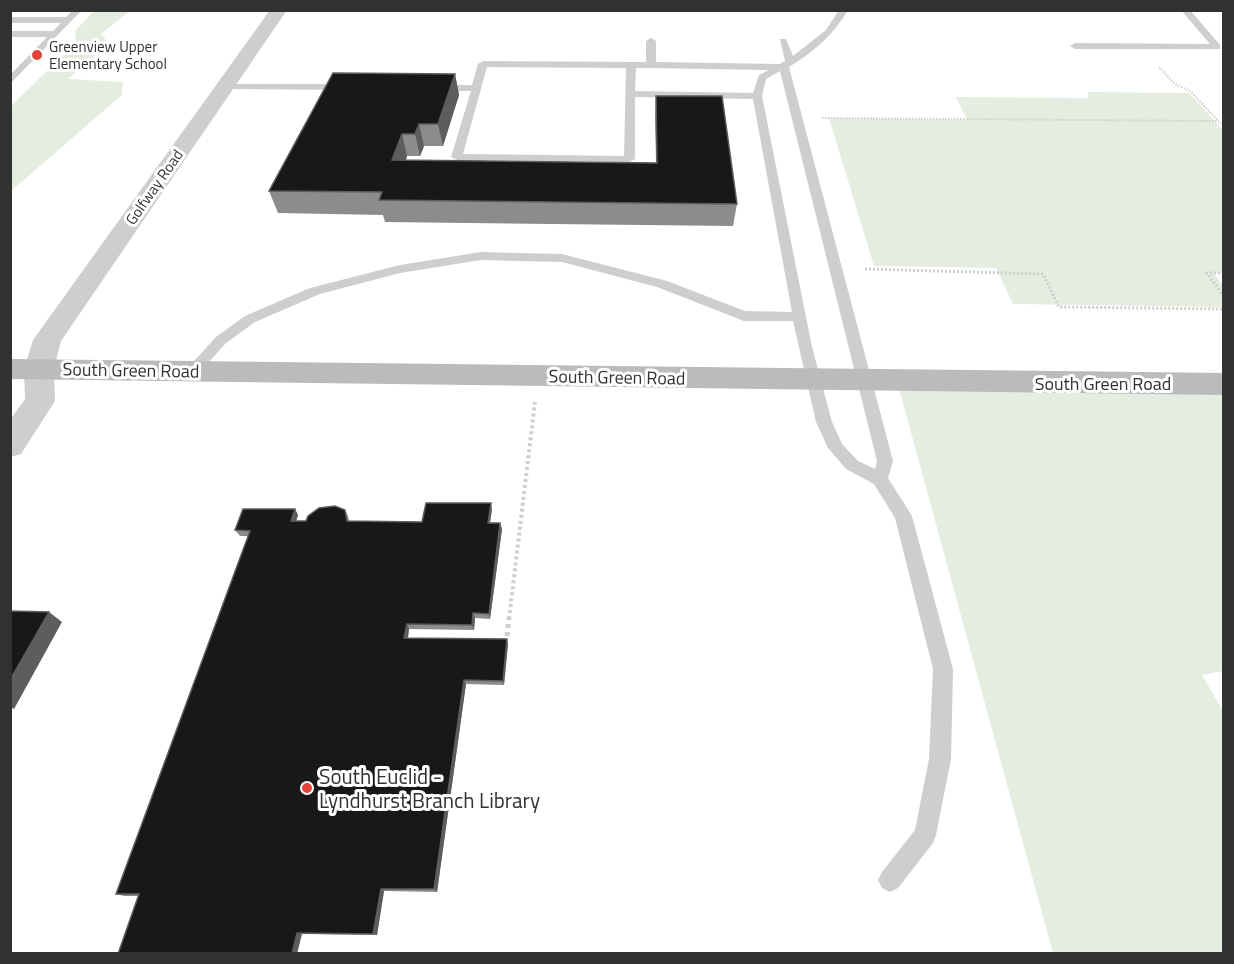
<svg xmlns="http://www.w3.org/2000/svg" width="1234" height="964" font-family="'Titillium Web',sans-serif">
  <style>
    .green { fill: #e5ede0 }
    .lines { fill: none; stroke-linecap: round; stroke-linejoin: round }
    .path-far3 { stroke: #cecece; stroke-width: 2; stroke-dasharray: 1.5 1.5; stroke-linecap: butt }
    .path-far2 { stroke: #cecece; stroke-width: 3; stroke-dasharray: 2 2; stroke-linecap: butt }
    .path-far1 { stroke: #cecece; stroke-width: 4; stroke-dasharray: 3 3; stroke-linecap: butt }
    .path { stroke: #cecece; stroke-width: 5; stroke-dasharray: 4 4; stroke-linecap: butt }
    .lane { fill: #cecece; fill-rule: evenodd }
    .street { fill: #cecece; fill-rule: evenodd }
    .secondary { fill: #bbb; fill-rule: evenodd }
    .wall { fill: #8c8c8c }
    .shaded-wall { fill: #5d5d5d }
    .building { fill: #181818; stroke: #5d5d5d; stroke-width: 1.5 }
    .poi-dot { fill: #e34338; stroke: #fff; stroke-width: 2 }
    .labels { text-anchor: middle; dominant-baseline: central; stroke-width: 6; stroke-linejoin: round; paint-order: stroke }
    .far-poi-label { font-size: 15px; fill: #313131; stroke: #fff; text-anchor: start }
    .far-street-label { font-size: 15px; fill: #313131; stroke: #fff }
    .street-label { font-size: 18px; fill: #313131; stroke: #fff }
    .near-poi-label { font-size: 21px; fill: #313131; stroke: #fff; text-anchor: start }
  </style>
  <rect width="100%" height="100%" fill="#fff"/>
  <!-- green -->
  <path class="green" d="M94,11H130L101,34L109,44L68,79L123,82L122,95L11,191V106L76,43L75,31Z
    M1088,92L1189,93L1223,130V273H1214L1223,286V307L1013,304L996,268L874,266L829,118L967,120L956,97L1088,98Z
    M897,381L1223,384V671L1202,675L1223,711V953H1053Z"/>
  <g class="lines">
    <!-- path-far3 -->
    <path class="path-far3" d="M1159,67L1175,84L1190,91L1224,127
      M822,118L1217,121"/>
    <!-- path-far2 -->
    <path class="path-far2" d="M865,269L1043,274L1059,307L1224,309
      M1224,273H1207L1224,297"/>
    <!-- path-far1 -->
    <path class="path-far1" d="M509,619L535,402"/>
    <!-- path -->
    <path class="path" d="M507,636L509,618"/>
    <!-- lane -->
    <path class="lane" d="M73,10H82L10,84V75L47,37H10V31H53L61,23H10V17H66Z
      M839,10H848C833,36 813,52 789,67L893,461L888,478L912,516L953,669L951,759L936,835L933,843L898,888L890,892L882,888L878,880L882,872L915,830L929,759L933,669L895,518L874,484L846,469L828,448L816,422L793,321H744L657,287L562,262L481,260L400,273L320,294L255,322L226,343L197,375L192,376L185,371L216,337L245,316L310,288L400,265L481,252L562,254L667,281L745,311L792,312L753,99L635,97V159L629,162L457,160L451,157L471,91H435L430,88L435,85H472L478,64L483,61L646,62V41L651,38L656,41V62L780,64L785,61L780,39H786L793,56L826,30ZM487,67L626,68L624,156L463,154ZM636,68H651L769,70L759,75L753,93L635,91ZM780,71L877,461L875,469L858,461L842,444L832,422L812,347L762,96L766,79Z
      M1181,10H1190L1220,45V49H1075L1070,46L1075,43L1210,44Z
      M223,84H347L352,87L347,90L226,89L223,88Z"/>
    <!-- street -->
    <path class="street" d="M270,10H287L61,341L54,369L55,401L21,454L10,457V420L25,399L24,369L33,340Z"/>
    <!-- secondary -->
    <path class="secondary" d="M10,359L1224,373V395L10,379Z"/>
  </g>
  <!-- wall -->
  <path class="wall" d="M455,74L459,95L443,146H424L420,156H407L406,160L656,163L655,117L656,96L737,204L733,226L385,222L383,215L278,213L269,191Z
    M295,509L298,515L296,521H306L345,510L348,516L349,521L422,522L492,509L490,523H500L502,529L490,619L475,618L474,630L409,629L408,638L508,644L504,685L466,684L437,892L384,891L377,935L302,934L139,896H124L116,894L248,536H240L235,530Z"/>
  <!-- shaded-wall -->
  <path class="shaded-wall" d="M455,74L459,95L443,146L438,124Z
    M419,124L424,146L420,156L415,134Z
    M402,134L407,156L398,182L392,160Z
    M491,503L492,509L489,528L488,523Z
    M295,509L298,515L294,527L291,521Z
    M500,523L502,529L490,619L489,614Z
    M49,612L62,622L14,709L10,707V680Z
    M473,613L475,618L474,630L472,625Z
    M407,624L409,629L407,643L404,638Z
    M507,639L508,644L504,685L503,681Z
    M464,680L466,684L437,892L434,889Z
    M381,889L384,891L377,935L373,934Z
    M297,933L302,934L297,954H292Z"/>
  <!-- building -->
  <path class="building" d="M333,73L455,74L438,124H419L415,134H402L392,160L657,163L656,96H722L737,204L379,200L382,192L269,191Z
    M426,503H491L488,523H500L489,614L473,613L472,625L407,624L404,638L507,639L503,681L464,680L434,889H381L373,934L297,933L292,954H118L139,894H116L250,531L235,530L243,509H295L291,521H306L308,516L319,508L335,506L345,510L347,521L422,522Z
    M10,611L49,612L10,680Z"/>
  <!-- markers -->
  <g class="poi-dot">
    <circle cx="37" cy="55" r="6"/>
    <circle cx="307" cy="788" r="6"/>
  </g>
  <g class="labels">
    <!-- far-poi labels -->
    <g class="far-poi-label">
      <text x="49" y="46">Greenview Upper<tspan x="49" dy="17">Elementary School</tspan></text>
    </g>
    <!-- far-street labels -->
    <g class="far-street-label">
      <text transform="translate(154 187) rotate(-55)">Golfway Road</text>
    </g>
    <!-- street labels -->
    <g class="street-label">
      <text transform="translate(131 370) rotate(1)">South Green Road</text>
      <text transform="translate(617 377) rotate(1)">South Green Road</text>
      <text x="1103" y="383">South Green Road</text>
    </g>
    <!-- near-poi labels -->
    <g class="near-poi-label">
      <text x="319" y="776">South Euclid -<tspan x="319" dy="24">Lyndhurst Branch Library</tspan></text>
    </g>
  </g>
  <!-- border -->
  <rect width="1234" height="964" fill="none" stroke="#313131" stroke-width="24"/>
</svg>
